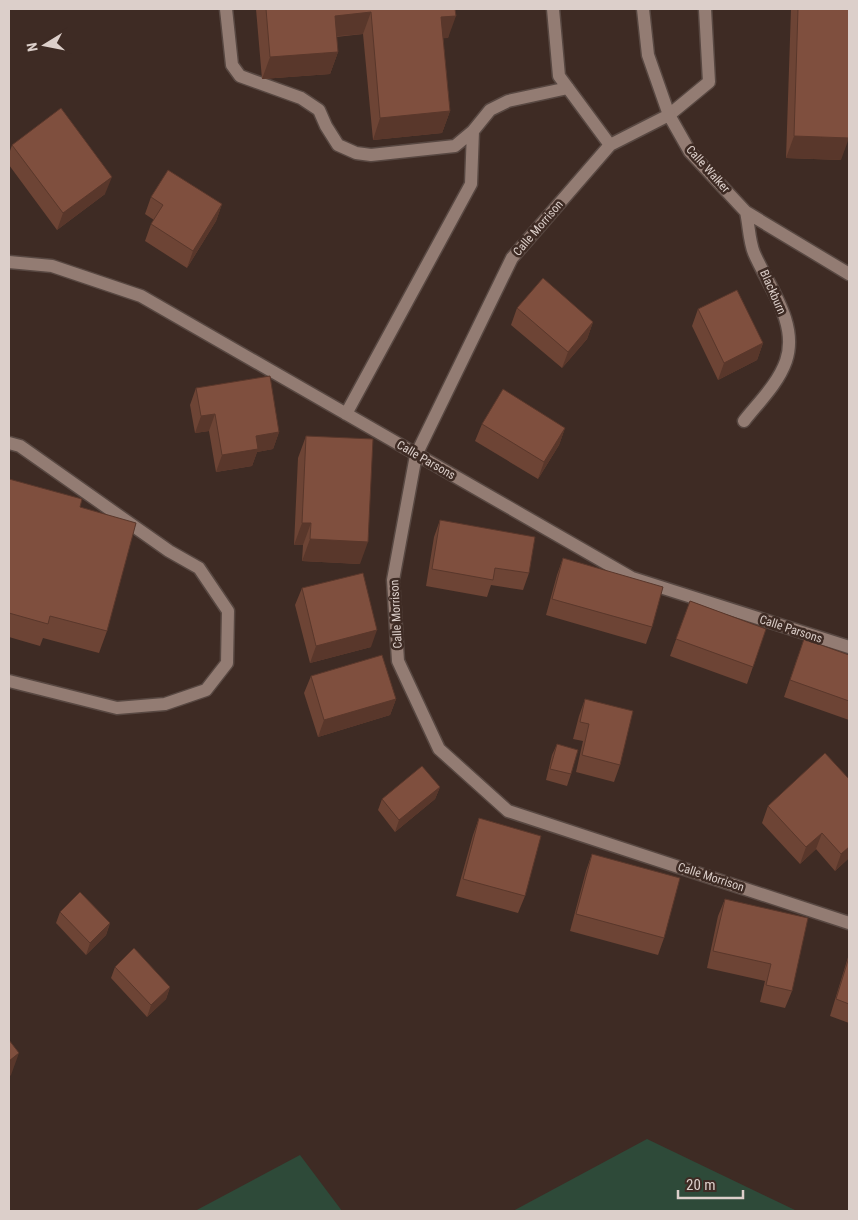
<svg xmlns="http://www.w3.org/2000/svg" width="858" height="1220" font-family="'Roboto Condensed',sans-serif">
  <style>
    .green { fill: #2e4a39 }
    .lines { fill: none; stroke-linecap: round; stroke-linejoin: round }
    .service-casing { stroke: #584842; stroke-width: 15 }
    .minor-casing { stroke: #584842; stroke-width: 15 }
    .service { stroke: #937c73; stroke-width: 12 }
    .minor { stroke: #937c73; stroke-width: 12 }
    .wall { fill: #6d4435 }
    .shaded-wall { fill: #59372b }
    .building { fill: #7f4f3e; stroke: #59372b }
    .labels { text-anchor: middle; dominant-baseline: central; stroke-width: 5; stroke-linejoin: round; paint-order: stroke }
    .street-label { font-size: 12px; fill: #dccfca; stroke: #3e2b24 }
  </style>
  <rect width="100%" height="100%" fill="#3e2b24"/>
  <!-- green -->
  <path class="green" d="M647,1139L797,1211H513Z
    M300,1155L342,1211H195Z"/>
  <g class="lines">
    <defs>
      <path id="service" d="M669,115L709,82L705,9
        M9,443L20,446L169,551L199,568L228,611L227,663L206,690L165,704L117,708L9,681"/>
      <path id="minor" d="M226,9L232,65L240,76L301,98L319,110L326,126L338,145L356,153L371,155L455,146L473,131L490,110L508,101L568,88
        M553,9L559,76L610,145
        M643,9L648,55L669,115L690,152L746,212L849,274
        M669,115L610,145L512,258L416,455L393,580L398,661L439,749L508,811L849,923
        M9,262L52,266L141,296L632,578L849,647
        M346,414L471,184L473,131
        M744,421C758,403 778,384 786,361C799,323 768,286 754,253C749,241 749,225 746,212"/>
    </defs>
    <!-- service casing -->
    <use href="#service" class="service-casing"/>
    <!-- minor casing -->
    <use href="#minor" class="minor-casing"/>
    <!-- service -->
    <use href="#service" class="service"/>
    <!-- minor -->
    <use href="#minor" class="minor"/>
  </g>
  <!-- wall -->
  <path class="wall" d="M256,9H455L448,38H443L450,111L442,133L373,140L363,34L336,37L338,52L330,74L262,79Z
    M791,9H849L841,160L786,158Z
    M12,145L105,194L57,230L9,165V154Z
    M151,197L222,204L216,221L187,268L145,241L151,224L154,220L145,214Z
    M517,308L593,322L587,339L562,368L511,325Z
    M698,309L763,343L757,360L718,380L692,326Z
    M196,388L279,432L273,449L257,452L252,466L216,472L209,431L195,433L190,405Z
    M482,424L565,428L559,445L538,479L475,441Z
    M306,436L360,564L302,561L303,545H294L298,458Z
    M9,479L80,507L107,631L99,653L43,638L40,646L9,637Z
    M440,520L529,573L523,590L491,585L487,597L426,586L434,537Z
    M563,558L652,627L646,644L546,615L557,575Z
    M302,588L371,647L310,663L295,605Z
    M690,601L766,629L747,684L670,656Z
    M849,655V720L784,697L798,656Z
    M311,676L396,699L390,715L318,737L304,693Z
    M585,699L620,765L614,782L576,772L583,741L573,739L579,716Z
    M557,744L571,774L567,786L546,780L552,755Z
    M849,779V858L835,871L816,849L800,864L762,823L768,806Z
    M440,787L435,799L395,832L378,810L382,799Z
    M479,818L525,896L518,913L456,896L473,835Z
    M592,854L664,938L658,955L570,931L586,871Z
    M725,899L792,991L785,1008L760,1002L765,981L707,968L718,916Z
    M60,912L110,923L106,935L86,955L56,923Z
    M849,954V1023L830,1016Z
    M115,967L170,987L166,999L147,1017L111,978Z"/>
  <!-- shaded-wall -->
  <path class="shaded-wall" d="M371,12L363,34L327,37L335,16Z
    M456,16L448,38L433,39L441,17Z
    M338,52L330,74L262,79L270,57Z
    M450,111L442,133L373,140L380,118Z
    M794,136L849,138L841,160L786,158Z
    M112,177L105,194L57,230L63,213Z
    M222,204L216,221L187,268L193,251Z
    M593,322L587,339L562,368L568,352Z
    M763,343L757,360L718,380L724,363Z
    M215,414L209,431L195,433L201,416Z
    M565,428L559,445L538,479L544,462Z
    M279,432L273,449L257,452L252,466L216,472L222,455L256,436Z
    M302,523H311L303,545H294Z
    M310,539L368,542L360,564L302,561Z
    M377,630L371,647L310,663L316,646Z
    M396,699L390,715L318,737L324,720Z
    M440,787L435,799L395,832L399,820Z
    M822,833L816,849L800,864L806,847Z
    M849,847V858L835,871L841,854Z
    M110,923L106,935L86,955L90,943Z
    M170,987L166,999L147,1017L151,1005Z
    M19,1053L11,1075L9,1077V1061Z"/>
  <!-- building -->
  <path class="building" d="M266,9H455L456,16L441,17L450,111L380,118L371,12L335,16L338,52L270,57Z
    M798,9H849V138L794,136Z
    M61,108L112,177L63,213L12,145Z
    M168,170L222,204L193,251L151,224L163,205L151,197Z
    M543,278L593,322L568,352L517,308Z
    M737,290L763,343L724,363L698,309Z
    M270,376L279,432L256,436L258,449L222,455L215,414L201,416L196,388Z
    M503,389L565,428L544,462L482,424Z
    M306,436L373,439L368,542L310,539L311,523H302Z
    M9,479L82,499L80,507L136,523L107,631L50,616L48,624L9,613Z
    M440,520L535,537L529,573L495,568L493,580L432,569Z
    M563,558L663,587L652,627L552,599Z
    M363,573L377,630L316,646L302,588Z
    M690,601L766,629L753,667L676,639Z
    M804,639L849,655V701L790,680Z
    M382,655L396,699L324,720L311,676Z
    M585,699L633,711L620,765L582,755L589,724L580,722Z
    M557,744L578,750L571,774L550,769Z
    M825,753L849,779V847L841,854L822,833L806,847L768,806Z
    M422,766L440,787L399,820L382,799Z
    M479,818L541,836L525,896L463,879Z
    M592,854L680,878L664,938L576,914Z
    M80,892L110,923L90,943L60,912Z
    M725,899L808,918L792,991L766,985L771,964L713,951Z
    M134,948L170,987L151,1005L115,967Z
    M849,957V1004L836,999Z
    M9,1040L19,1053L9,1061Z"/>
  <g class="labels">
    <!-- street labels -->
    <g class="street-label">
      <text transform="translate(708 169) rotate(48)">Calle Walker</text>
      <text transform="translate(538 228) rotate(-49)">Calle Morrison</text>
      <text transform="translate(773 292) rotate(66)">Blackburn</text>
      <text transform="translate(426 460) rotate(30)">Calle Parsons</text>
      <text transform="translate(396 614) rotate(-93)">Calle Morrison</text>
      <text transform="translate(791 629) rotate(18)">Calle Parsons</text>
      <text transform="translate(711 877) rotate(18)">Calle Morrison</text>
    </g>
  </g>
  <!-- border -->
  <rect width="858" height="1220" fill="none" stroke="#dccfca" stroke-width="20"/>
  <!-- north arrow -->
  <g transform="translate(45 45) rotate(260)" stroke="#3e2b24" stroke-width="4" paint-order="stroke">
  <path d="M0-4L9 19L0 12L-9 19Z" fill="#dccfca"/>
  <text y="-8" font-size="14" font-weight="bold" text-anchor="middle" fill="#dccfca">N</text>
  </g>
  <!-- scale -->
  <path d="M678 1190v8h65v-8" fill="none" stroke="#dccfca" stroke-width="2.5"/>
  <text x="686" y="1190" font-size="15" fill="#dccfca" stroke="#3e2b24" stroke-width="4" paint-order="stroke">20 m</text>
</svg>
